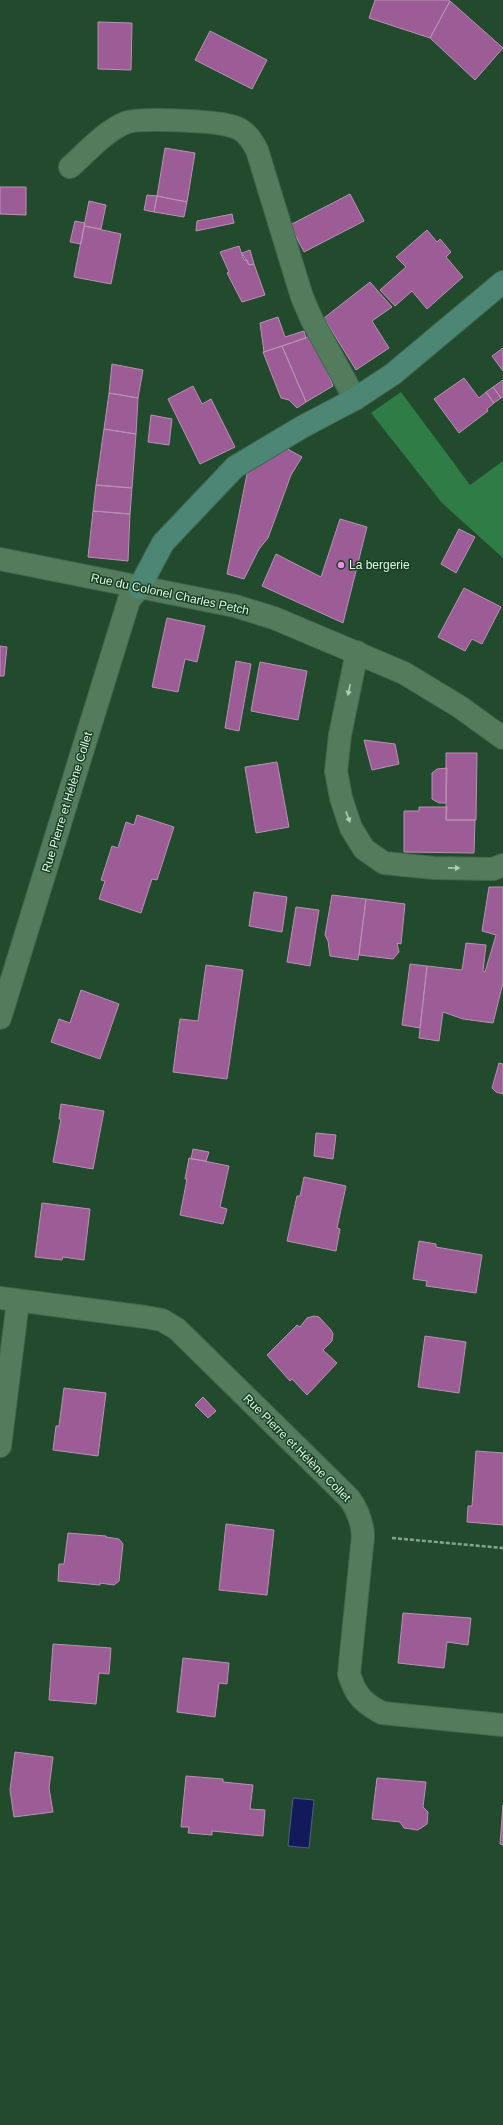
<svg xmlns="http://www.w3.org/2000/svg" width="503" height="2125" font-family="Helvetica,sans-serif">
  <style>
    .green { fill: #307c47 }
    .water { fill: #131a59; stroke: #515d83 }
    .building { fill: #9c5d96; stroke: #b991b4 }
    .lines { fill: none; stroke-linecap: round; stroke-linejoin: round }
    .street-casing { stroke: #43674f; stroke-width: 24 }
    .secondary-casing { stroke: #43674f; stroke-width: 24 }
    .path { stroke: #86a48d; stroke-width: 2.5; stroke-dasharray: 4 2; stroke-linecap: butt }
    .street { stroke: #537c5c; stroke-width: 22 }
    .secondary { stroke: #4c8674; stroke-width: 22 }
    .oneway { fill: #b0cdb6 }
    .poi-dot { fill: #f788ec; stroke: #173f23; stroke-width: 1.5 }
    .labels { text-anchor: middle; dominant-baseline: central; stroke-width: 3; stroke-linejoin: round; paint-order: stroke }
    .poi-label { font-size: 12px; fill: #e2f8e6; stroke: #173f23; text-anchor: start }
    .street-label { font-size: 12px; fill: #e2f8e6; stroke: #173f23 }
  </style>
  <rect width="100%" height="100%" fill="#224a2d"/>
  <!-- green -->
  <path class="green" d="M401,392L470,485L503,461V558L442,503L371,413Z"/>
  <!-- water -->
  <path class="water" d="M293,1798L314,1800L309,1848L288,1846Z"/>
  <!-- building -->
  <path class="building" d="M375,0H448L450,1L430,38L369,18Z
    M450,1L503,48L475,80L430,38Z
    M98,22L132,23L131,70L98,69Z
    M210,31L267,60L252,89L195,60Z
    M165,148L195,153L187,202L157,196Z
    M0,187H26V215L0,214Z
    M350,194L364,221L304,252L290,225Z
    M147,195L157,196L154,212L144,210Z
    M157,196L187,202L184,217L154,212Z
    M89,201L106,205L101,229L84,226Z
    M232,214L234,223L196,231L197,221Z
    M75,221L85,223L81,244L70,242Z
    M84,226L121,234L111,284L74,277Z
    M427,230L437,242L440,239L451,252L446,257L463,277L427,309L412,291L395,306L380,290L406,267L396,257Z
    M239,246L244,260H247L249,265L254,264L265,295L242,302L227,273L229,272L220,252Z
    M250,250L254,264L249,265L242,253Z
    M370,282L392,307L372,321L389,348L356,370L324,318Z
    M278,317L285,337L304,331L306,338L264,352L260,323Z
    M313,335L333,386L306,402L282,346Z
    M282,346L306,402L297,408L289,400L281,398L263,352Z
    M503,348V371L492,356Z
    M112,364L143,370L138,398L109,393Z
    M464,378L479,398L486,392L494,403L487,409L488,411L459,433L434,399Z
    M503,380V397L501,398L493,387Z
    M193,386L202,404L211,399L235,447L200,464L168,399Z
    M493,387L501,398L494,403L486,392Z
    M109,393L138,398L136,434L104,429Z
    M151,415L172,419L169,445L148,442Z
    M104,429L136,434L132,488L96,485Z
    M284,447L302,457L291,475L268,538L259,549L244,579L227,574L248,469Z
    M96,485L132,488L130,514L93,511Z
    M93,511L130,514L128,561L88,557Z
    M340,519L367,527L343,623L262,586L276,554L321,577Z
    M459,529L475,537L456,573L441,564Z
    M464,588L501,607L482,644L472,639L465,651L438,637Z
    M167,618L205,626L197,662L185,659L178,692L152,687Z
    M0,646L7,647L4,676H0Z
    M236,661L251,664L239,731L225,728Z
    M260,662L307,671L298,720L251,711Z
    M364,740L395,744L399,764L372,770Z
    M446,753H477L476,820H446Z
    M277,762L289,827L256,833L245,767Z
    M447,768L446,803H439L432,799V773L437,769Z
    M419,807H447L446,820H475L474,853L404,852V811H419Z
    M137,815L174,827L157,880L152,879L141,913L99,899L105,881L101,880L112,846L118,848L126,822L134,825Z
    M489,887H503V983L493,1023L463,1019L443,1012L439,1041L419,1038L427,966L462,970L466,943L486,945L483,971L485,972L496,935L482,931Z
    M254,892L287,897L282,932L249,926Z
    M332,895L366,899L358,960L330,956L328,941L325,935Z
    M366,899L405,904L401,944L397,943L399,952L393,959L359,955Z
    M296,907L319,910L310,966L287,962Z
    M410,964L427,966L420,1028L402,1025Z
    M206,965L243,970L227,1079L173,1072L180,1019L198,1021Z
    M81,990L119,1004L100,1059L51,1042L59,1019L70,1023Z
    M499,1063L503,1064V1094L496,1092L492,1088Z
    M61,1104L104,1111L93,1169L53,1162L61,1119H59Z
    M316,1133L336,1135L333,1159L314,1156Z
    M193,1149L209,1152L206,1161L191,1159Z
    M189,1158L229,1166L220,1207L227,1209L223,1224L180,1215L187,1179H185Z
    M304,1177L346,1186L337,1228L340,1229L336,1251L287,1241L297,1196H300Z
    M42,1203L90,1209L84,1260L63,1257L62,1260L35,1257Z
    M419,1241L436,1244V1247L482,1255L476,1293L426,1286L427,1281L413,1279Z
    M314,1316L319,1317L331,1330L333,1334L332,1341L323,1350L337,1363L307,1395L292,1379L290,1381L267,1355L297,1325L300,1327L307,1318Z
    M425,1336L466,1342L459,1393L418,1387Z
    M64,1388L106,1393L98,1456L53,1450L56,1426H59Z
    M203,1397L216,1411L208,1418L195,1405Z
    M476,1451L503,1453V1525L467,1522L468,1506H472Z
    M226,1524L274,1530L267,1595L219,1590Z
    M68,1533L106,1536V1537L119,1539L123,1544L119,1581L114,1585L100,1583V1585L58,1581L59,1564H64Z
    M403,1613L471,1618L468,1645L447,1642L444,1668L398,1663Z
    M53,1644L111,1648L109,1674L99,1673L96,1704L49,1700Z
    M183,1658L229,1663L227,1684L219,1683L215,1717L177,1712Z
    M15,1752L53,1757L49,1788L53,1812L14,1817L10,1790Z
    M186,1776L223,1779V1782L253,1785L250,1809L265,1810L263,1836L212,1831V1835L188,1833L189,1827H181Z
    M377,1778L426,1782L423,1807L428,1812L427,1824L418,1830L404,1828L400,1822L372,1819Z
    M503,1805V1845L500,1844Z"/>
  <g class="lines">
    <defs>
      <path id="street" d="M70,167C87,152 104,132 125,123C139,117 216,121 231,126C245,129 251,139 257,150L302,297L312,320L355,399
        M0,559L235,606L274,618L404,673L460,707L503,738
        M357,652L340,735L336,771L341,798L351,828L364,849L384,863L434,868L493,869L503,865
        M0,1018L129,600L139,588
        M0,1298L145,1317L162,1320L177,1329L349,1498C358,1510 362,1521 363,1536L349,1674C356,1696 362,1702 382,1713L503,1725
        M0,1446L18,1301"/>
      <path id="secondary" d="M139,588L163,543L235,467L302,427L355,399L393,374L503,282"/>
    </defs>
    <!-- street casing -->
    <use href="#street" class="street-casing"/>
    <!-- secondary casing -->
    <use href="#secondary" class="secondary-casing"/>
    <!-- path -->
    <path class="path" d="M392,1538L503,1548"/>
    <!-- street -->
    <use href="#street" class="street"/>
    <!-- secondary -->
    <use href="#secondary" class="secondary"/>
  </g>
  <!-- one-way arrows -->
  <defs><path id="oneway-solid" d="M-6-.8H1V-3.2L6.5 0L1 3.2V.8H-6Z"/></defs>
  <g class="oneway">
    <use href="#oneway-solid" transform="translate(349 690) rotate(102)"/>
    <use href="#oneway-solid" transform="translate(348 817) rotate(70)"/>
    <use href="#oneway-solid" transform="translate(454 868) rotate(1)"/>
  </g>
  <!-- markers -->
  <circle class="poi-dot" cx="341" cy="565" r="4"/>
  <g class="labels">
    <!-- poi labels -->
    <g class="poi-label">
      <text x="349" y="565">La bergerie</text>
    </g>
    <!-- street labels -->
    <g class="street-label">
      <text transform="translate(170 594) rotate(12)">Rue du Colonel Charles Petch</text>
      <text transform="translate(67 802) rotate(-73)">Rue Pierre et Hélène Collet</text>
      <text transform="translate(297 1448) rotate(45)">Rue Pierre et Hélène Collet</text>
    </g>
  </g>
</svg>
